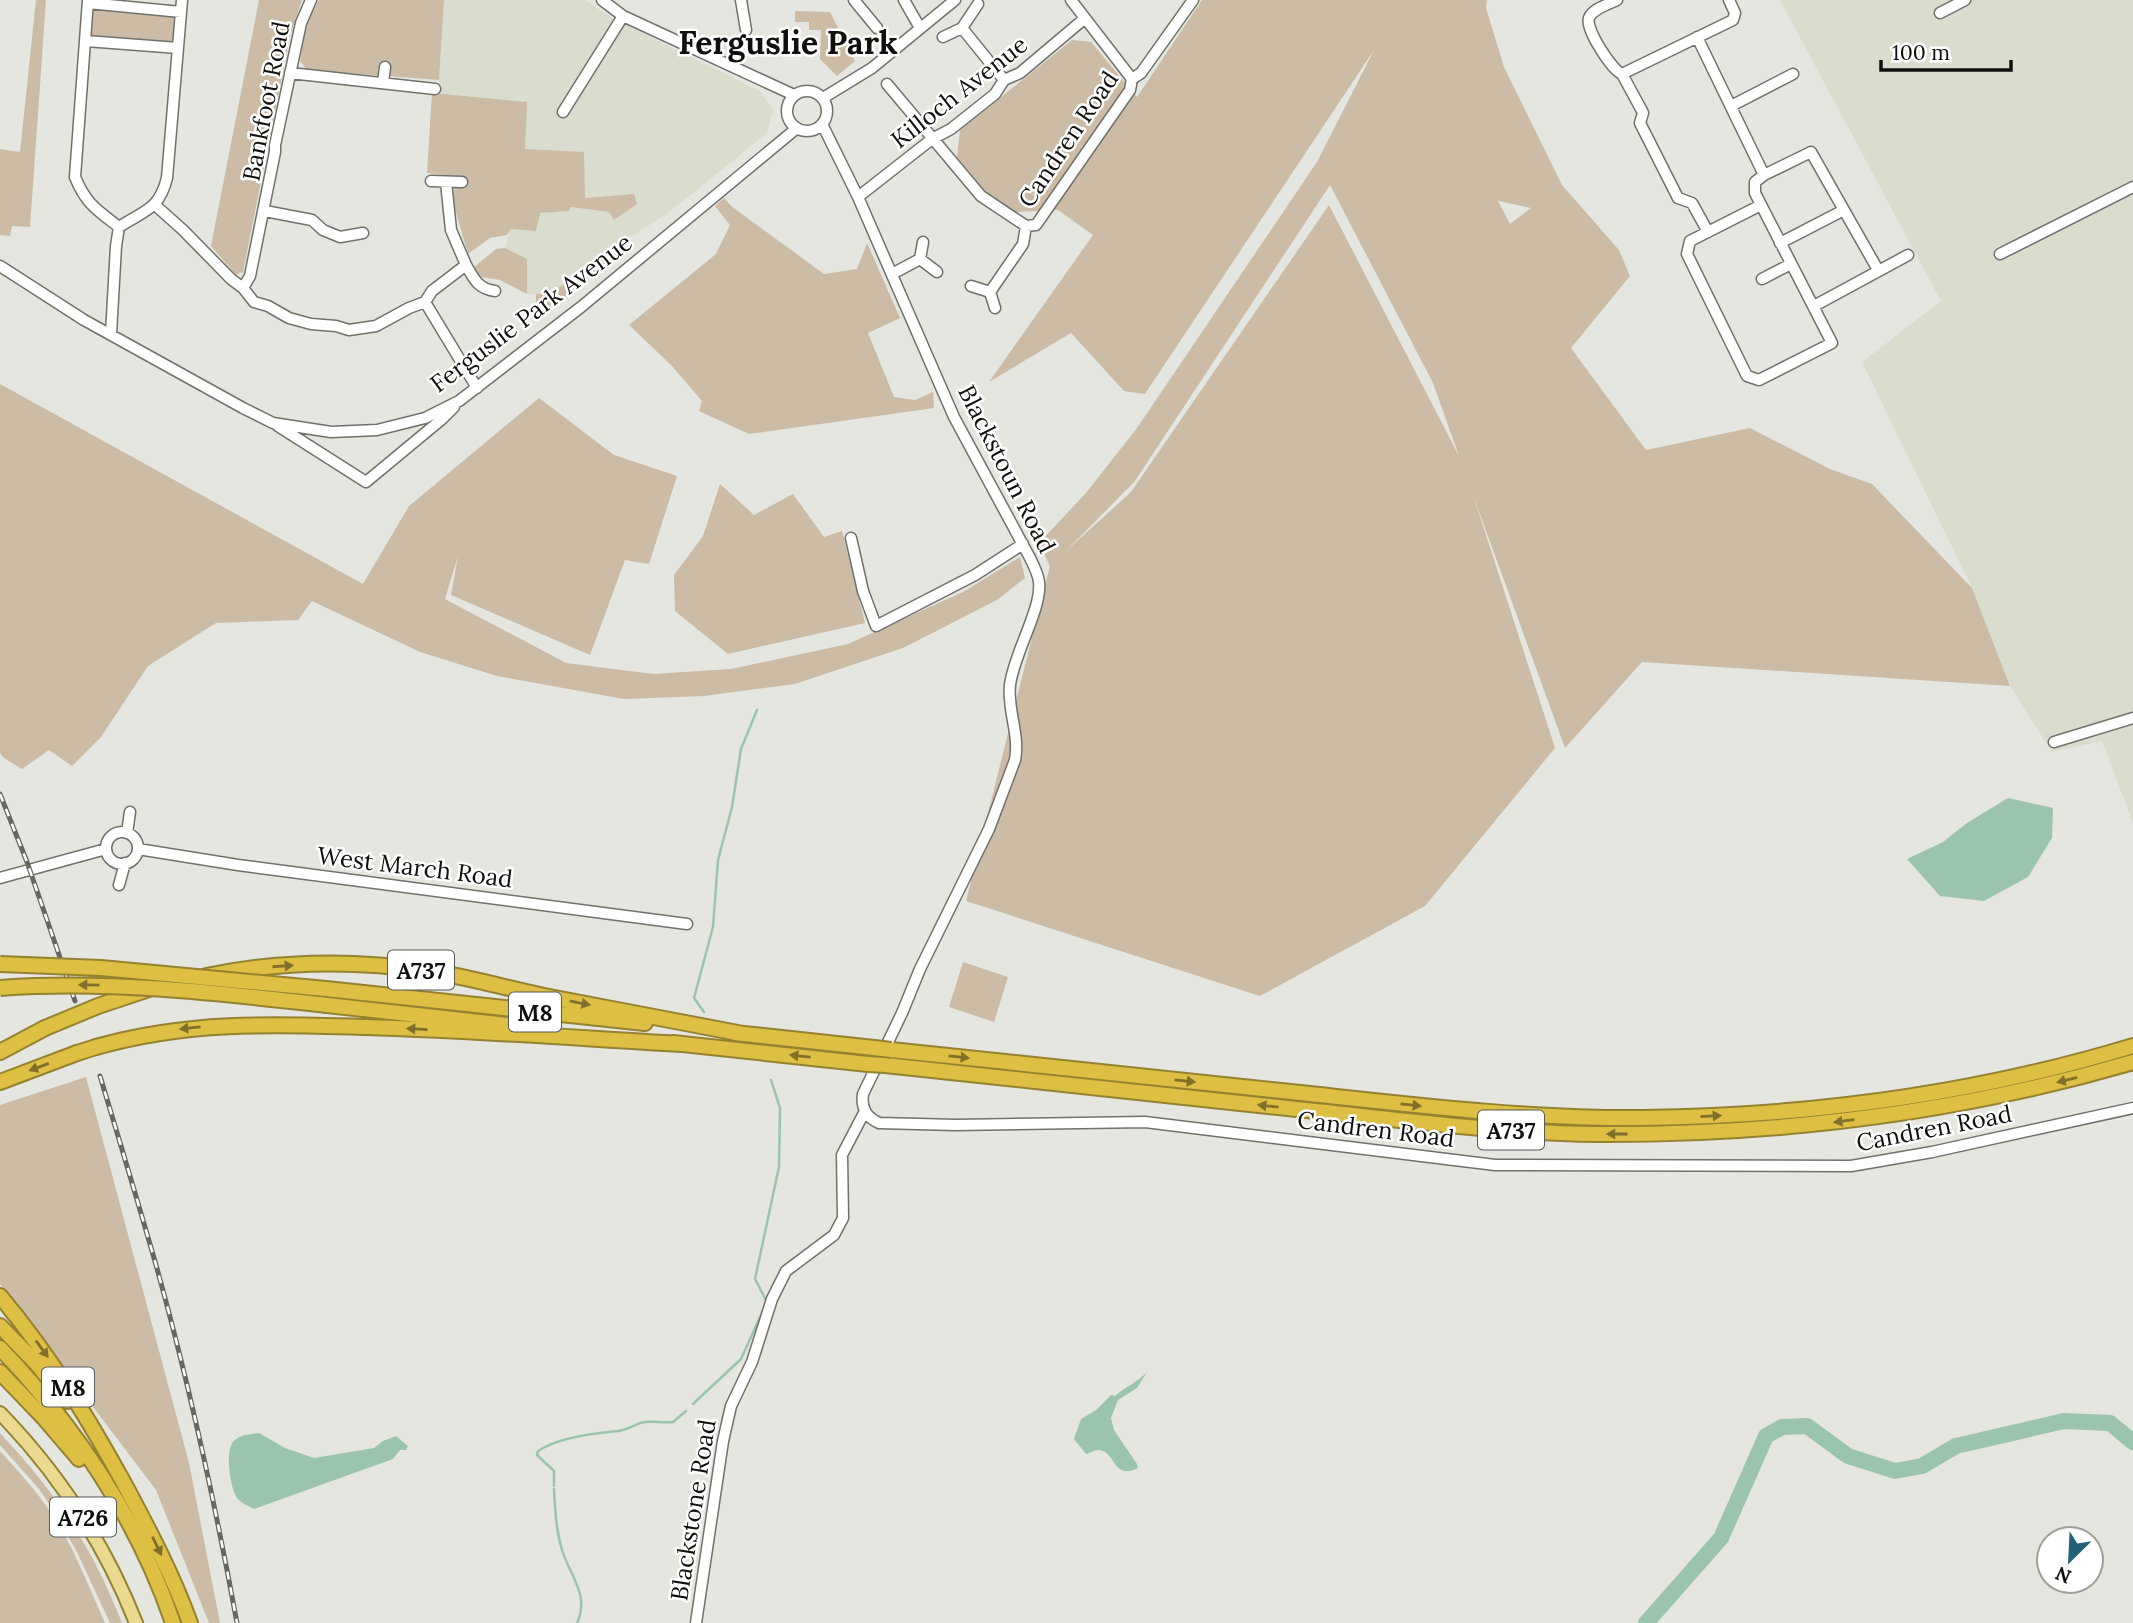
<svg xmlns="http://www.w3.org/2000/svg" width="2133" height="1623" font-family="Lora,serif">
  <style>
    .built { fill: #daddce }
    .green { fill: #ccbba5; fill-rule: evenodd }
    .water { fill: #9ac4ac }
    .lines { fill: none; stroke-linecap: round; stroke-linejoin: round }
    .stream { stroke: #9ac4ac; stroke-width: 2.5 }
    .river { stroke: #9ac4ac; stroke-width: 16 }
    .minor-casing { stroke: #70716b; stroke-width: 13 }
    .major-casing { stroke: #948230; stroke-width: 16 }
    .highway-casing { stroke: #948230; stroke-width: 18 }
    .minor { stroke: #fff; stroke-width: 10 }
    .major { stroke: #ead98e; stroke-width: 12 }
    .highway { stroke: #dcbf43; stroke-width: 14 }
    .rail-casing { stroke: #666763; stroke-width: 5 }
    .rail { stroke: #fff; stroke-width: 2.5; stroke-dasharray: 8; stroke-linecap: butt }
    .highway-bridge-casing { stroke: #948230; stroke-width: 18; stroke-linecap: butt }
    .highway-bridge { stroke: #dcbf43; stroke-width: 14 }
    .oneway { fill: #80702b }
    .labels { text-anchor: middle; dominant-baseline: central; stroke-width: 5; stroke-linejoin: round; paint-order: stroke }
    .shield { fill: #fff; stroke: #575856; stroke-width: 2 }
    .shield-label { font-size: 23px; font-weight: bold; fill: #0f100d }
    .street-label { font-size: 24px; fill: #0f100d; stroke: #fff }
    .district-label { font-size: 32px; font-weight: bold; fill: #0f100d; stroke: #fff }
  </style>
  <rect width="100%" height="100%" fill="#e5e6df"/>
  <!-- built -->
  <path class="built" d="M444,0H585L614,19L760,91L773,110L767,133L668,213L609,251L579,275L548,294H527V259L505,248L511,229L536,231L539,213L569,211L571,207L609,212L614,220L637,204L585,198L525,150L438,95Z
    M1780,0H2133V823L2102,741L2052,752L2010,686L1972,588L1862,362L1941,301Z"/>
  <!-- green -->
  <path class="green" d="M36,0H46L30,227L12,226L10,236L0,235V149L20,152Z
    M259,0H302L290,36L243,272L236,275L211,246Z
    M319,0H444L439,80L307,70L300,61L306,25Z
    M1202,0H1487L1486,8L1504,67L1562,185L1619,250L1630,276L1571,348L1646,450L1750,428L1830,469L1872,484L1972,588L2010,686L1642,662L1565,748L1473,495L1555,748L1425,906L1260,996L966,901L1050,566L1039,543L1086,493L1137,428L1317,162L1374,50L1145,394L1124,391L1071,333L989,382L1093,235L1058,210L1016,212L986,192L957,157L960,130L1072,40L1091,42L1137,97ZM1330,185L1433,383L1459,456L1329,205L1131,492L1066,551L1135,481ZM1497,199L1499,201L1531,208L1510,224Z
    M91,7L177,15L175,44L90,38Z
    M795,11L830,12L855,61L837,76L820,59L821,30H809V22H795Z
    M432,93L527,102L525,149L584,152L585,198L634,194L637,204L614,220L609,212L571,207L569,211L540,213L536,231L511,229L507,235L490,238L468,254L451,195L455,189L464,187L466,177L427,173Z
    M724,198L731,206L824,274L857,269L867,243L900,318L868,333L894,397L915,400L933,392L934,408L749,434L699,411L702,401L671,365L629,325L716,254L730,225L715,206Z
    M505,248L527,259V294L500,280L475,276L473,268L496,249Z
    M609,251L614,257L536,321V294H548L579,275Z
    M0,384L363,584L409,506L539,398L614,455L677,476L649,564L625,560L590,655L451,595L458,556L445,599L566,663L653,674L731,669L848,644L963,592L1020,557L1025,578L997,600L903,648L795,684L704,696L624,699L497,676L420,652L312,601L298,620L216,623L148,666L101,737L72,766L49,750L22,769L4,758L0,753Z
    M720,484L754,515L793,494L824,537L842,531L865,623L728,654L675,611L674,575L703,536Z
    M963,962L1008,977L994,1022L949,1007Z
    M86,1077L189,1463L220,1623H209L156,1490L0,1284V1105Z
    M0,1433C56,1493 92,1546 122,1623H110L77,1552L54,1511L39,1489L0,1445Z
    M0,1451C17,1470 35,1489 49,1510C73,1545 88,1585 105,1623H0Z"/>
  <!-- water -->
  <path class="water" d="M2008,798L2053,808L2052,838L2028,877L1984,901L1940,896L1907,859L1943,842L1967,823Z
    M1147,1372L1137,1388L1118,1400L1111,1418L1114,1430L1137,1464L1138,1468C1112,1481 1116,1450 1098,1450C1094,1450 1090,1453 1086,1454L1074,1439L1081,1419L1096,1410L1111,1395L1115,1396C1125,1387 1138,1382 1147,1372Z
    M259,1433L285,1448L314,1458L374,1448L383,1441L396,1436L408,1446L406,1450H400L393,1459L254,1509C248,1506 239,1502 236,1496C230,1486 225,1451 233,1442C239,1435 251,1434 259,1433Z"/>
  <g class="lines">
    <!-- stream -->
    <path class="stream" d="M704,1012L694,998L713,927L718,860L732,807L741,749L757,710
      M693,1404L741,1359L767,1302L755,1279L779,1167L780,1108L771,1080
      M554,1486V1471L537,1455L538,1451C557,1438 595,1433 618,1431C628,1430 636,1423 645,1422C654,1421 664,1423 673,1422L686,1411
      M554,1489C555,1509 556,1530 562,1550C570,1576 590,1595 577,1623"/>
    <!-- river -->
    <path class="river" d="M1646,1623L1721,1538L1766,1436L1782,1427L1807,1426L1848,1456L1895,1471L1922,1466L1956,1446L2064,1421L2110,1423L2133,1442"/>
    <defs>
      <path id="minor" d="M88,0L75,177C86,204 97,210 119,227
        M602,0L623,16L794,95
        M741,0L746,30
        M854,0L877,28
        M904,0L920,28
        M1071,0L1132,79
        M1617,0C1609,4 1592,9 1589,18C1585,29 1612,70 1622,74L1733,20L1735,13L1729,0
        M88,3L181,12
        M1940,13L1965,0
        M962,28L1004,80
        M943,37L962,28L978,4
        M1697,37L1764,175
        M86,41L178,48
        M290,73L435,89
        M1622,74L1641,109L1643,113L1640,123L1678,198L1692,203L1708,232
        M383,83L385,67
        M887,84L981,196L1026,226L1036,225L1130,90L1132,79L1141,73L1193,0
        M787 111a20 20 0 1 1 40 0a20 20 0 1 1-40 0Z
        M823,98L872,68L955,0
        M1731,106L1793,74
        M563,112L623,16
        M822,124L858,197L954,417L1029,556C1033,564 1038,573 1039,582C1042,609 1014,653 1010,685C1007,710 1020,734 1015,760L989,829L920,969L902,1013L863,1094C861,1108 866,1117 879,1123L956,1125L1145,1122L1495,1165L1851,1166L1932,1152L2133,1108
        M431,181L462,182
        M858,197L932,139L951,129L995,94L1004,80L1020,73L1084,19
        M155,205L183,230L231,279L243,288L254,302L268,306L289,318L311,324L336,326L349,330L376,326L409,308L425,302L432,291L466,265L451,230L446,182
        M1761,205L1690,241L1687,254L1747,376L1759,380L1832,343L1755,193V182L1764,175L1811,152L1878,270
        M265,211L312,220L323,230L340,237L363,233
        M119,227C145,210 159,210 167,178L182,0
        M923,242L920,259L937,272
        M1780,243L1844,210
        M2000,254L2133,187
        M466,265C474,279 478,289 495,291
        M0,266L84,320L243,408L273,423L331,432L377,430L425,418L459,401L581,307L797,128
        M892,274L920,259
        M1762,279L1791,264
        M971,286L990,292L995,308
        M243,288L250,276L275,152V145L301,23L311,0
        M990,292L1023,244L1026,226
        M425,302L477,388
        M1814,306L1908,255
        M111,334L116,246L119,227
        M278,426L366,482L442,419L454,407
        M851,538L863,591L876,626L975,575L1023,544
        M2054,742L2133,718
        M106 848a16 16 0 1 1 32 0a16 16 0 1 1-32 0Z
        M127,833L130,812
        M138,849L238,865L687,924
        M0,878L106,849
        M119,885L125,863
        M696,1623L723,1441L731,1406L752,1362L772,1299L786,1271L834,1235L843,1218L842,1155L865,1111"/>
      <path id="major" d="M0,1413C59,1474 105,1544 136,1623"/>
      <path id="highway" d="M206,976C279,961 356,960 429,971C468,977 506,988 544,996C610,1009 677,1021 743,1034
        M326,989L645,1023
        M327,1005L517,1026
        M98,1006L149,989
        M735,1033L874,1048
        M673,1043L868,1064
        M96,1047C187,1021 272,1024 366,1027C471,1030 576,1038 681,1044
        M891,1050C1030,1065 1170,1079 1310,1094C1421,1106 1531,1119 1643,1118C1807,1116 1975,1094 2133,1046
        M0,1052L45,1028
        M885,1065C1025,1080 1166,1095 1306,1110C1403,1120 1499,1133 1596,1134C1777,1135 1959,1113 2133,1062
        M0,1082L77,1053
        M0,1296C51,1357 88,1418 126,1487C150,1532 173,1576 190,1623
        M0,1326L36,1363L67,1401
        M0,1348C75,1426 138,1520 173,1623
        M0,1372L44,1418L79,1459"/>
    </defs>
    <!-- minor casing -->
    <use href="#minor" class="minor-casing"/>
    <!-- major casing -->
    <use href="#major" class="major-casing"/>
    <!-- highway casing -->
    <use href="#highway" class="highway-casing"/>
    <!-- minor -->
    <use href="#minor" class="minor"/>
    <!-- major -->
    <use href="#major" class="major"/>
    <!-- highway -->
    <use href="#highway" class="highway"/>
    <defs>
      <path id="rail" d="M0,794L27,862L75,1001
        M100,1076C119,1139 138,1202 156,1265C189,1383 215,1503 237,1623"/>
    </defs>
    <!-- rail casing -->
    <use href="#rail" class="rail-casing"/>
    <!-- rail -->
    <use href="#rail" class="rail"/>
    <defs>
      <path id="highway-bridge" d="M0,964L101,968L326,989
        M0,988C110,980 219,993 327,1005
        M45,1028L98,1006
        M874,1048L891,1050
        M77,1053L96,1047
        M868,1064L885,1065"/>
    </defs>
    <!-- highway-bridge casing -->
    <use href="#highway-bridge" class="highway-bridge-casing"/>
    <!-- highway-bridge -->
    <use href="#highway-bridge" class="highway-bridge"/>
  </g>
  <!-- one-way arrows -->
  <defs><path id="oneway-solid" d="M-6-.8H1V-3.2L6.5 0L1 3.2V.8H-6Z" transform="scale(1.75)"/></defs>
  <g class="oneway">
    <use href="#oneway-solid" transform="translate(283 966) rotate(-4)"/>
    <use href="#oneway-solid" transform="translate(89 985) rotate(-179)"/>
    <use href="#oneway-solid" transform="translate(580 1003) rotate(11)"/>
    <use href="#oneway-solid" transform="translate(190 1028) rotate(174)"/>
    <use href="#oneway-solid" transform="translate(417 1029) rotate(-177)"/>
    <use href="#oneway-solid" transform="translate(800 1056) rotate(-174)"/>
    <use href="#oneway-solid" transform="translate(959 1057) rotate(6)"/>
    <use href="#oneway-solid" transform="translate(39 1067) rotate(160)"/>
    <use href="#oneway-solid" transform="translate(2067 1080) rotate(166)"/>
    <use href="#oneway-solid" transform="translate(1185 1081) rotate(6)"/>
    <use href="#oneway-solid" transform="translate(1411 1105) rotate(6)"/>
    <use href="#oneway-solid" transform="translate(1268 1106) rotate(-174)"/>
    <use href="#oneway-solid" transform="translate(1711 1116) rotate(-3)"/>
    <use href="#oneway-solid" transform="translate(1844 1121) rotate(173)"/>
    <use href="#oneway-solid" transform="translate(1617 1134) rotate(180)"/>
    <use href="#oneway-solid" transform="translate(42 1349) rotate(54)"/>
    <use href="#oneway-solid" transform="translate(157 1546) rotate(64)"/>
  </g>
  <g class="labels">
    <!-- shield labels -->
    <g class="shield">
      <rect x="388" y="950.5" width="66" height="39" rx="5"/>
      <rect x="509" y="992.5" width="52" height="39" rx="5"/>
      <rect x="1478" y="1110.5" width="66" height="39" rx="5"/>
      <rect x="42" y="1367.5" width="52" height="39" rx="5"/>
      <rect x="50" y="1497.5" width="66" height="39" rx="5"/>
    </g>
    <g class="shield-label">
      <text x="421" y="970">A737</text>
      <text x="535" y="1012">M8</text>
      <text x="1511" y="1130">A737</text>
      <text x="68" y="1387">M8</text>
      <text x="83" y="1517">A726</text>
    </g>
    <!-- street labels -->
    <g class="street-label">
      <text transform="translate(959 92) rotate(-38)">Killoch Avenue</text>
      <text transform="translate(266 101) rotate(-79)">Bankfoot Road</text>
      <text transform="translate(1068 139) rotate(-56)">Candren Road</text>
      <text transform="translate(531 313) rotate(-37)">Ferguslie Park Avenue</text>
      <text transform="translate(1007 469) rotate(63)">Blackstoun Road</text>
      <text transform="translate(415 867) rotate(7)">West March Road</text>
      <text transform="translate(1934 1128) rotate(-11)">Candren Road</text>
      <text transform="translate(1376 1129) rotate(7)">Candren Road</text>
      <text transform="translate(693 1510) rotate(-81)">Blackstone Road</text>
    </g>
    <!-- district labels -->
    <g class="district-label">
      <text x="788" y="42">Ferguslie Park</text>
    </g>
  </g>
  <!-- north arrow -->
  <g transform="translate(2070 1560) rotate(204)"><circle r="33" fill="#ffffff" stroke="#9f9f9e" stroke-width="2"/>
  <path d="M0-5L12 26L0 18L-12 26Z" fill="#226177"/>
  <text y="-10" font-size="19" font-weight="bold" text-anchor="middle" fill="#0f100d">N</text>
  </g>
  <!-- scale -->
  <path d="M1881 60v10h130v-10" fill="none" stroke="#0f100d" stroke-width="3.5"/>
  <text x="1892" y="60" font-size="21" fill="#0f100d" stroke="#ffffff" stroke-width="5" paint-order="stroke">100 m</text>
</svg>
